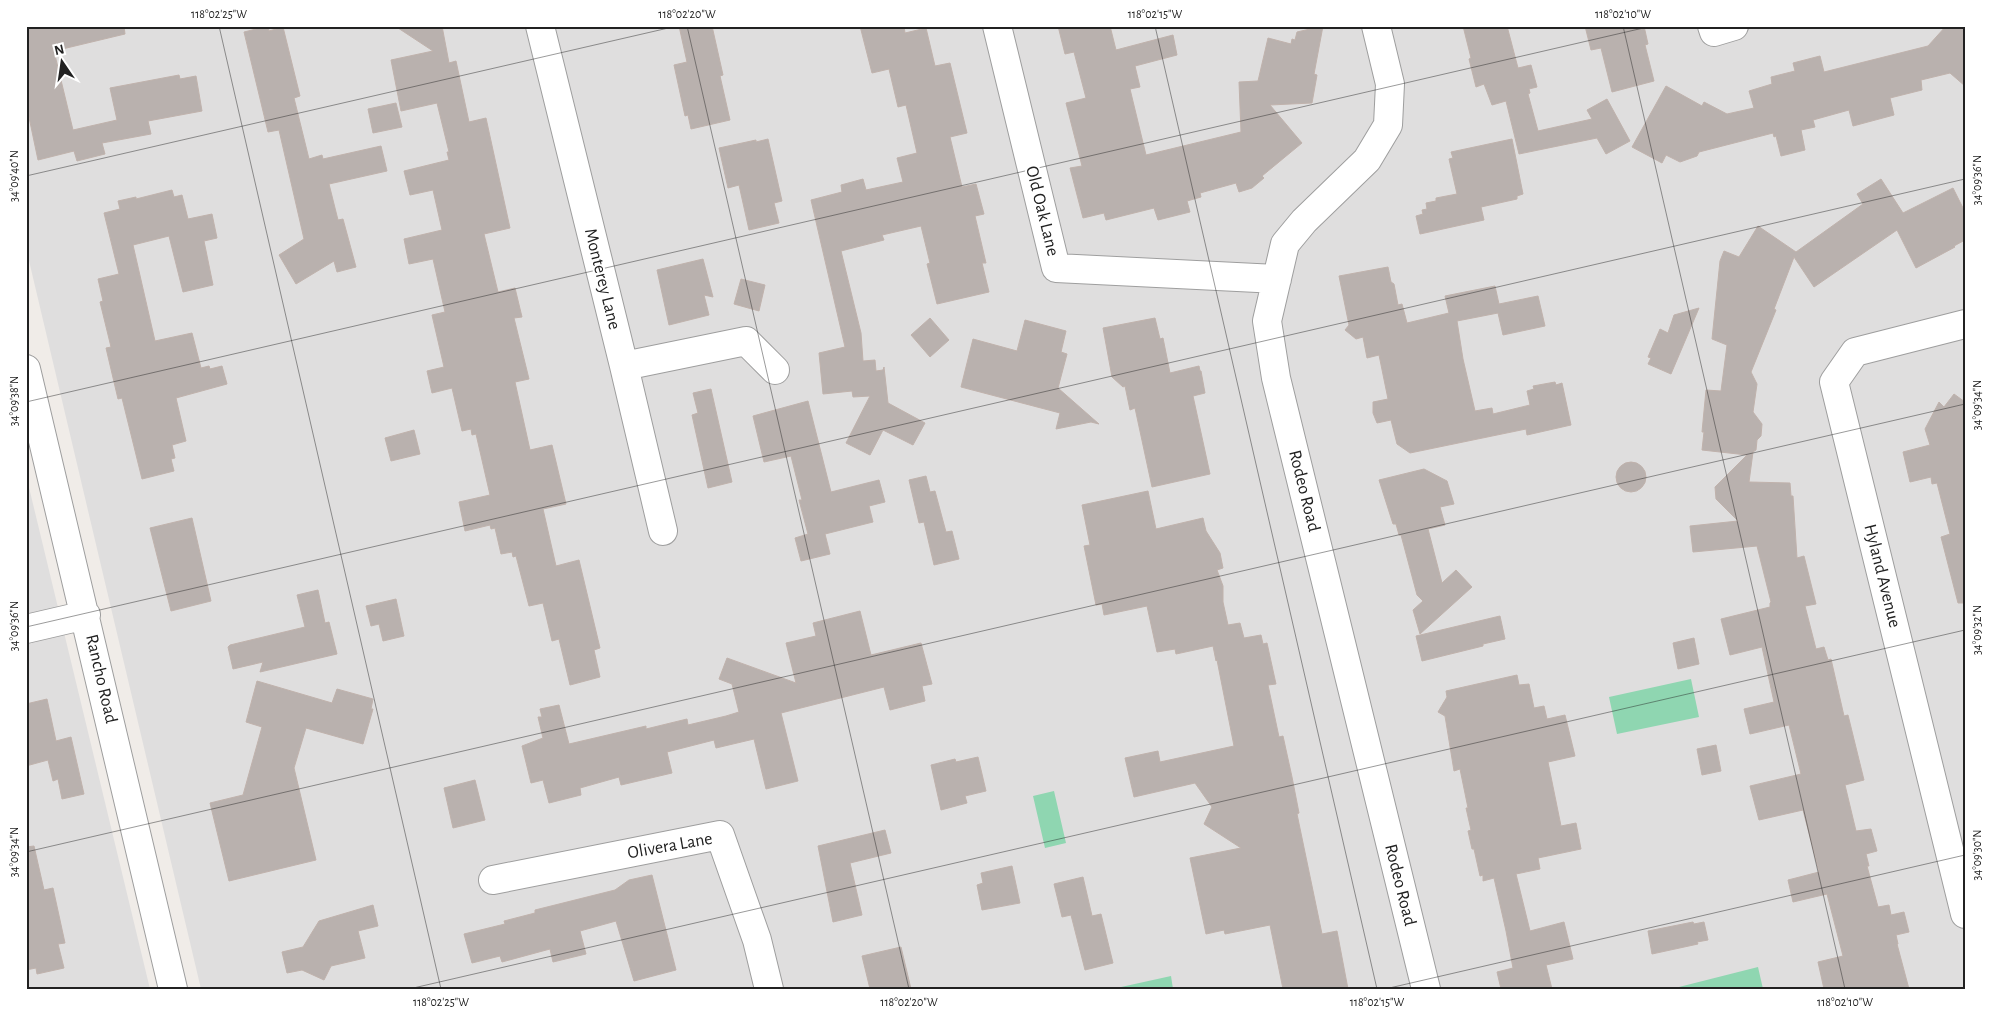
<svg xmlns="http://www.w3.org/2000/svg" width="1991" height="1015" font-family="'Alegreya Sans',sans-serif">
  <style>
    .residential { fill: #dfdede }
    .pitch { fill: #8fd6b1 }
    .building { fill: #b9b1ae; stroke: #c0b2ac }
    .lines { fill: none; stroke-linecap: round; stroke-linejoin: round }
    .minor-casing { stroke: #9e9e9e; stroke-width: 30 }
    .minor { stroke: #fff; stroke-width: 28 }
    .ticks { fill: none; stroke: #212121; stroke-width: 1; stroke-opacity: 0.45 }
    .labels { text-anchor: middle; dominant-baseline: central; stroke-width: 4; stroke-linejoin: round; paint-order: stroke }
    .street-label { font-size: 18px; fill: #212121; stroke: #fff }
    .neatline { fill: none; stroke: #212121; stroke-width: 2 }
    .ticks-label { font-size: 12px; text-anchor: middle; fill: #212121 }
  </style>
  <rect width="100%" height="100%" fill="#f0ece8"/>
  <!-- residential -->
  <path class="residential" d="M26,26H1965V989H201L26,248Z
    M26,475L150,989H26Z"/>
  <!-- pitch -->
  <path class="pitch" d="M1691,679L1699,717L1617,734L1609,697Z
    M1054,791L1066,843L1045,848L1033,796Z
    M1758,967L1763,989H1675V988Z
    M1171,976L1173,989H1112Z"/>
  <!-- building -->
  <path class="building" d="M26,26H124L125,34L54,51L73,130L117,120L110,88L179,75L180,79L196,76L202,111L148,121L151,134L102,143L105,154L77,161L74,151L38,160L26,103Z
    M268,26L269,31L283,27L300,96L294,98L309,159L322,155L323,159L381,146L387,171L329,184L338,220L343,219L356,267L337,272L334,261L296,284L279,255L304,239L279,130L268,132L244,32Z
    M395,26H442L449,63L456,61L469,122L486,118L510,228L484,234L498,292L515,288L522,317L514,318L529,379L515,382L530,450L552,445L566,504L543,509L556,566L579,560L600,648L594,650L600,677L570,685L559,639L552,641L543,603L529,606L516,556L513,557L512,552L501,554L495,528L491,529L490,525L465,531L459,502L490,495L476,434L472,435L471,429L462,431L452,388L432,393L427,371L444,367L432,315L445,312L433,259L409,264L404,239L442,230L433,190L410,195L404,171L449,160L447,152H449L437,103L401,111L391,60L433,51Z
    M679,26H712L723,75L720,76L730,120L691,129L688,115L685,116L674,65L687,62Z
    M860,26H904L905,33L926,28L935,66L950,63L967,133L950,137L962,187L976,184L984,214L975,216L986,263H982L989,292L937,304L927,264L930,263L921,226L882,235L884,240L841,251L861,333L863,361L875,360L876,371L883,370L884,367L888,403L925,423L913,445L883,430L870,455L846,443L870,396L853,397L852,391L823,394L819,353L845,347L811,200L842,192L841,185L863,179L866,190L903,182L897,158L917,153L906,105L898,107L889,69L872,73Z
    M1058,26H1110L1116,50L1173,35L1177,55L1135,66L1140,87L1130,89L1146,155L1241,132L1239,82L1258,81L1268,38L1291,44L1292,39L1295,40L1297,32L1323,26L1314,74L1317,75L1312,103L1270,105L1302,143L1262,176L1264,178L1252,188L1239,192L1236,183L1200,193L1201,197L1187,201L1190,212L1158,220L1154,208L1106,220L1104,213L1083,218L1070,168L1082,166L1066,103L1086,98L1074,52L1065,54Z
    M1463,26H1507L1518,68L1531,65L1537,87L1529,89L1530,93L1528,94L1538,131L1592,119L1587,110L1607,99L1630,141L1606,154L1597,138L1519,154L1506,101L1492,105L1484,84L1476,87L1469,59L1471,58Z
    M1585,26H1644L1648,44L1645,45L1654,81L1612,92L1601,48L1591,50Z
    M1946,26H1965V86L1950,73L1921,80L1922,90L1890,98L1894,115L1853,126L1849,110L1813,120L1815,127L1801,130L1805,150L1781,156L1776,136L1774,137L1773,133L1699,152L1697,156L1680,162L1666,155L1662,163L1632,147L1666,86L1702,106L1704,102L1727,114L1754,108L1749,91L1772,84L1771,77L1795,71L1793,63L1820,56L1824,72L1928,46Z
    M396,103L402,127L373,133L368,109Z
    M768,139L782,201L774,203L779,223L749,230L739,185L728,188L719,148L756,140V142Z
    M1512,139L1523,194L1517,196V199L1481,207L1484,220L1420,234L1416,216L1423,214L1422,210L1427,209L1426,203L1436,201V198L1457,194L1449,159L1453,158L1451,152Z
    M1881,179L1903,213L1953,188L1965,212V240L1954,246L1955,247L1916,268L1897,230L1814,287L1794,257L1774,309L1776,310L1751,372L1757,384L1753,412L1762,424L1761,436L1757,440L1756,450L1753,452L1749,482L1790,483L1791,496H1793L1797,558L1804,556L1816,604L1805,606L1816,649L1824,647L1828,660L1831,659L1844,716L1848,715L1864,780L1845,785L1856,831L1871,829L1877,851L1866,854L1869,866H1867L1878,907L1889,905L1891,915L1904,912L1909,932L1896,935L1898,944H1897L1909,989H1824L1818,962L1843,956L1827,894L1793,902L1788,880L1819,872L1803,810L1759,820L1750,786L1801,774L1789,725L1750,734L1744,709L1774,702L1762,647L1730,655L1721,619L1770,607V603L1771,602L1757,546L1693,552L1690,526L1738,521L1716,499L1715,487L1747,455L1702,450L1704,432H1702L1706,390L1721,391L1727,345L1712,339L1720,261L1724,251L1739,257L1758,226L1796,252L1863,204L1857,194Z
    M172,190L174,197L182,195L188,219L212,214L217,238L204,241L213,285L183,292L169,236L133,245L155,341L192,333L201,368L209,366L210,369L222,366L227,384L176,398L186,441L172,445L175,458L171,459L174,471L142,479L122,398L118,399L106,348L111,347L100,302L103,301L98,279L119,274L104,213L120,209L118,201L136,197V199Z
    M703,259L713,297L704,295L709,315L669,325L657,270Z
    M1388,267L1391,282L1394,284L1398,305L1402,304L1407,323L1449,313L1445,296L1495,286L1499,304L1538,296L1545,326L1503,335L1498,313L1457,321L1463,359L1475,411L1492,408L1493,414L1530,405L1527,391L1534,389L1533,386L1555,382L1556,385L1562,383L1571,425L1527,435L1526,429L1410,453L1397,444L1391,420L1377,423L1373,413V402L1388,399L1379,355L1367,358L1363,337L1356,339L1345,330L1349,325L1339,276Z
    M741,279L765,285L759,311L734,304Z
    M1699,308L1671,374L1648,364L1651,358L1648,357L1660,329L1668,333L1674,315Z
    M930,318L949,340L930,357L911,335Z
    M1155,318L1160,339L1163,338L1170,373L1199,366L1200,371H1201L1205,393L1193,396L1210,474L1152,487L1135,408L1130,410L1125,386L1123,387L1112,377L1103,328Z
    M1025,320L1066,331L1061,352L1067,354L1058,388L1099,424L1091,422L1056,429L1060,413L961,387L973,339L1017,351Z
    M711,389L732,482L708,488L692,415L698,413L693,393Z
    M1954,394L1965,402V603H1958L1941,537L1950,534L1937,483L1932,484L1931,477L1910,482L1903,452L1930,445L1925,429L1939,402L1944,407Z
    M808,401L831,492L879,480L885,502L869,506L873,522L825,534L830,554L801,561L795,538L808,534L799,500H802L791,456L764,462L753,416Z
    M414,430L420,454L391,461L385,438Z
    M1616 477a15 15 0 1 1 30 0a15 15 0 1 1-30 0Z
    M1424,469L1447,481L1454,504L1440,507L1445,525L1428,529L1442,583L1456,570L1472,587L1420,634L1413,610L1423,601L1417,595L1401,535H1399L1396,524H1393L1379,480Z
    M926,476L930,492L935,491L946,532L952,531L959,559L934,565L924,522L919,523L909,480Z
    M1148,491L1156,529L1203,518L1206,531L1220,553L1223,568L1217,570L1223,586V602L1228,625L1240,623L1244,638L1261,635L1263,644L1267,643L1276,684L1268,685L1279,737L1283,736L1292,777L1299,813L1297,814L1322,934L1337,931L1348,989H1283L1270,925L1225,934L1224,930L1206,934L1190,858L1241,848L1204,824L1212,807L1195,783L1134,797L1125,758L1158,751L1160,762L1234,746L1217,660L1216,661L1213,646L1176,654L1175,649L1157,652L1147,606L1104,615L1102,604L1096,605L1084,546L1090,545L1082,505Z
    M192,518L211,601L171,611L150,528Z
    M318,590L325,623L329,622L337,654L260,672L263,662L233,669L228,647L230,645L305,627L297,595Z
    M396,599L404,636L383,641L379,624L371,626L366,606Z
    M860,611L871,655L921,643L932,684L922,686L925,701L890,710L884,687L781,713L798,781L766,789L754,739L716,748L714,740L667,752L672,773L621,785L619,777L580,788L581,795L549,803L543,780L531,783L522,746L543,738L538,717H542L540,709L559,705L569,744L646,726V729L687,719L688,725L726,716L739,712L732,684L719,679L727,658L796,683L786,643L816,636L813,623Z
    M1500,616L1505,639L1483,644V646L1422,661L1416,636Z
    M1694,638L1699,664L1678,669L1673,643Z
    M1517,675L1519,685L1529,684L1534,708L1544,706L1547,719L1565,715L1575,756L1548,762L1561,826L1576,823L1581,849L1538,858L1540,869L1516,874L1530,931L1564,922L1573,959L1546,965L1552,989H1501L1497,972L1513,968L1506,931L1494,878L1483,881V875L1480,876L1474,849H1472L1468,831L1471,830L1466,808H1468L1460,769L1454,771L1445,716L1438,712L1447,697L1446,691Z
    M257,681L332,703L337,689L373,699L371,709H373L363,744L306,728L294,768L316,860L229,881L210,803L243,795L262,727L246,722Z
    M47,699L56,741L71,737L84,794L62,799L58,779L53,781L48,760L26,766V704Z
    M1716,745L1721,771L1702,775L1697,749Z
    M978,757L986,791L965,796L967,803L941,810L931,765L955,759L956,762Z
    M475,780L485,820L453,828L444,788Z
    M885,830L891,853L850,863L862,915L833,922L818,846Z
    M34,846L44,890L53,888L65,943L58,944L64,968L37,974L36,968L26,970V847Z
    M1012,866L1020,903L982,910L977,885L983,883L981,873Z
    M652,875L676,970L634,981L616,921L580,931L586,954L553,962L550,949L502,962L500,956L472,963L464,934L505,924L504,921L535,913V910L615,890L629,880Z
    M1083,877L1092,916L1101,914L1113,963L1085,970L1071,915L1062,917L1054,884Z
    M373,905L378,926L358,931L365,958L331,966L324,980L302,970L287,973L282,952L303,947L319,921Z
    M1693,922L1694,924L1704,922L1708,940L1697,942L1698,944L1652,954L1648,931Z
    M901,947L911,989H870L862,956Z"/>
  <g class="lines">
    <defs>
      <path id="minor" d="M540,26L624,366L663,531
        M997,26L1056,268L1277,279
        M1376,26L1390,84L1388,125L1367,160L1304,221L1285,244L1267,321L1276,378L1426,989
        M1712,26L1714,32L1734,26
        M1965,324L1855,352L1834,382L1965,914
        M624,366L746,341L775,370
        M26,369L173,989
        M26,629L86,615
        M493,880L720,835L757,940L769,989"/>
    </defs>
    <!-- minor casing -->
    <use href="#minor" class="minor-casing"/>
    <!-- minor -->
    <use href="#minor" class="minor"/>
  </g>
  <!-- ticks -->
  <path class="ticks" d="M219,26L441,989M687,26L909,989M1155,26L1377,989M1623,26L1845,989M26,176L677,26M26,402L1652,26M26,627L1965,179M26,852L1965,404M409,989L1965,630M1385,989L1965,855"/>
  <g class="labels">
    <!-- street labels -->
    <g class="street-label">
      <text transform="translate(1042 211) rotate(76)">Old Oak Lane</text>
      <text transform="translate(602 279) rotate(76)">Monterey Lane</text>
      <text transform="translate(1304 491) rotate(76)">Rodeo Road</text>
      <text transform="translate(1882 576) rotate(76)">Hyland Avenue</text>
      <text transform="translate(101 679) rotate(77)">Rancho Road</text>
      <text transform="translate(670 846) rotate(-10)">Olivera Lane</text>
      <text transform="translate(1400 885) rotate(76)">Rodeo Road</text>
    </g>
  </g>
  <!-- border -->
  <rect width="1991" height="1015" fill="none" stroke="#ffffff" stroke-width="55"/>
  <!-- north arrow -->
  <g transform="translate(62 62) rotate(347)" stroke="#ffffff" stroke-width="4" paint-order="stroke">
  <path d="M0-4L9 19L0 12L-9 19Z" fill="#212121"/>
  <text y="-8" font-size="14" font-weight="bold" text-anchor="middle" fill="#212121">N</text>
  </g>
  <rect x="28" y="28" width="1936" height="960" class="neatline"/>
  <g class="ticks-label">
    <text x="219" y="18">118°02'25"W</text>
    <text x="687" y="18">118°02'20"W</text>
    <text x="1155" y="18">118°02'15"W</text>
    <text x="1623" y="18">118°02'10"W</text>
    <text transform="translate(14 176) rotate(-90)" y="4">34°09'40"N</text>
    <text transform="translate(1977 180) rotate(-90)" y="4">34°09'36"N</text>
    <text transform="translate(14 401) rotate(-90)" y="4">34°09'38"N</text>
    <text transform="translate(1977 405) rotate(-90)" y="4">34°09'34"N</text>
    <text transform="translate(14 626) rotate(-90)" y="4">34°09'36"N</text>
    <text transform="translate(1977 630) rotate(-90)" y="4">34°09'32"N</text>
    <text transform="translate(14 852) rotate(-90)" y="4">34°09'34"N</text>
    <text transform="translate(1977 855) rotate(-90)" y="4">34°09'30"N</text>
    <text x="441" y="1006">118°02'25"W</text>
    <text x="909" y="1006">118°02'20"W</text>
    <text x="1377" y="1006">118°02'15"W</text>
    <text x="1845" y="1006">118°02'10"W</text>
  </g>
</svg>
